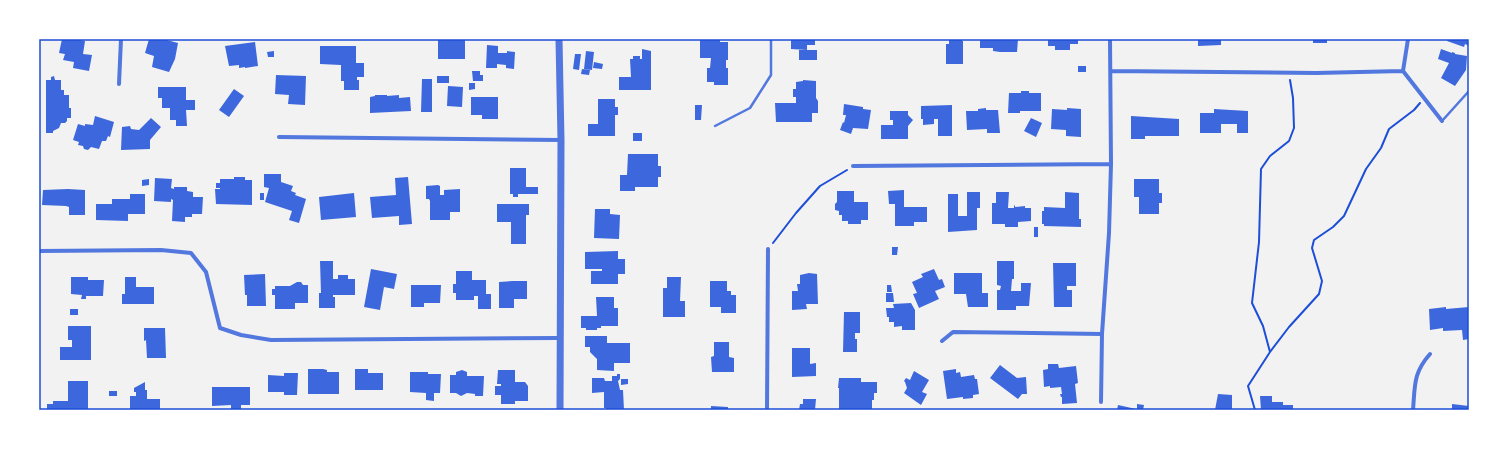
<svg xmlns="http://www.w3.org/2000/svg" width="1508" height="449" font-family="Roboto,sans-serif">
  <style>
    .building { fill: #3d67dc }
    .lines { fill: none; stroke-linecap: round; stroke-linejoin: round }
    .path { stroke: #1d4ed8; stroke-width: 2 }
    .service { stroke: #5277de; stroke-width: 2.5 }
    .minor { stroke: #5277de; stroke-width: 4 }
    .tertiary { stroke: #5277de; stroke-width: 7 }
    .neatline { fill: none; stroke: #1d4ed8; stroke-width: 1.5 }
  </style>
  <rect width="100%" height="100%" fill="#f2f2f2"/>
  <!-- building -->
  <path class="building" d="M62,39H75L85,41L83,54L92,55L89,71L73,68L74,62L63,60L65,54L59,53Z
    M149,39H163L178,43L175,59L169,72L152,67L154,56L145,53Z
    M438,39H465V59H438Z
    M700,39H720V42H728V60H726V68H728V85H714V82H707V68H710L711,58H700Z
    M791,39H815V45H807V50L791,49Z
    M949,39H962V41H963V64H946V44H949Z
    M980,39H1018L1017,52H1000L993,51V48H980Z
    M1048,39H1078V44H1070V50H1055V46H1048Z
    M1141,39H1159V40H1141Z
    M1198,39H1221V45L1198,46Z
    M1313,39H1327V43H1313Z
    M1448,39H1469V46L1465,44L1464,47L1447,41Z
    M255,42L258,66L245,68V67L239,68V65L229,66L225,46Z
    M487,45L498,46V53H507V51L515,52L514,69L506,68V65L497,64V68H486Z
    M320,46H356V63H364V77H357V80H359V90H344V81H341V65L320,64Z
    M642,49L651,51V90H619V77H631L630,59H633V56H640V59H642Z
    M1441,49L1452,53V52L1455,53V54L1467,56L1466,70L1455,86L1441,78L1449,63L1438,59Z
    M799,50H817V60H799Z
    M274,51V57H268L267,52Z
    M586,51L594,52L592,70L584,69Z
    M575,54H581L579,70L573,69Z
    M594,62L603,64L602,69L593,68Z
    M1078,66H1086V72H1078Z
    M582,69L590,70L589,75L581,74Z
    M472,71H480V75H483V81H473Z
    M276,75L306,76L305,105L288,104L289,95L275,94Z
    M54,76L55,80H61V90H64V95H69V108H71V118H67V121L65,123H61L59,128L53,131V133H46V80H51V77Z
    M437,76H449V83H437Z
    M422,79H432V112H421Z
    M803,80L816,81V98L818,101V113H812V122H776L775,103H796V97H793V89H796V82L803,81Z
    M469,83H475V89L469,90Z
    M448,86L463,87L462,107L447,106Z
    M158,87H186V100H195V110H186L187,126H176V120H170V108H162V98H158Z
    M234,89L244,96L229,117L219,110Z
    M1021,91H1029V93H1041V111H1020V113H1008L1009,93H1021Z
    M375,95H387V96L399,95V98L410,97L411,111L370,113V97L375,96Z
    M471,97H498V119H482V115H471Z
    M598,99H615V107H618V115H615V136H588V124H598Z
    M844,104L863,107V109L871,110L868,129L853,128L851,134L840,130L843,122L844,123L846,115H843Z
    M695,105H702L701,120H695Z
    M952,105V136H938V119H934V124L923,125V119H921V106Z
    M986,108V110H998L1000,133H987V129L967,130L966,111H978V109Z
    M1067,108L1081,109V137L1066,136V130L1051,129L1052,109L1067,110Z
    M1214,109L1248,111V133H1237V124H1221V133H1200V113H1214Z
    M890,111H908V115L913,120L908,126V139H881V125H893V120H890Z
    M95,116L114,122L110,137L108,136L106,141H102L99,149L91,147L88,150L84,149L83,146L78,145L79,142L73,140L78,124L85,126V124L93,125Z
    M1131,116L1179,119V136H1145V139H1131Z
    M151,118L161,127L150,140V149L121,150L122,127L130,126L131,129L139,130Z
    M1031,118L1042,123L1036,137L1024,131Z
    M633,133H642V141H633Z
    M628,154H658V166H661V177H658V187H635V191H620V175H627Z
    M510,168H526V187H538V194H518V197H513V194H510Z
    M264,174H281V182L293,186L291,191L296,193L295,195L306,199L299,223L289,220L292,211L265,202L269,188L264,187Z
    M234,177H245V180H252V205L216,204L215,189H220V188H216V183H220V179H234Z
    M408,177L412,224L399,225V216L372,218L370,197L396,195L395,178Z
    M155,178L172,179L171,188L174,189V187H187V191L193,192V197H203L202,214H192V217H185V222L172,221L173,200L171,199V202L154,201Z
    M149,179V185L142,186V180Z
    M1134,179H1159V193H1162V203H1159V214H1139V197H1134Z
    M438,185L440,186V195H444V190L460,189V212H450V220H430V201L429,199H426V186Z
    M68,189L85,190V215H69V207L66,206L42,205L43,190Z
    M904,190V207H927V222H914V226H895V204H889L888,191Z
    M837,191H854V202H868V220H861V224H848V221H842V215H839V211L835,210V204L837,202Z
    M967,192H980V208H977V230L948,232V194H958V216H967Z
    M996,192H1009L1008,208H1014V206L1015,205V207L1025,206V208H1031V221L1018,222V227H1005V224H992V203H996Z
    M1065,192L1079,193V219H1081V227L1044,226V224H1042V211H1044V207L1065,208Z
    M260,193H264V200H260Z
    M354,193L356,217L321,220L319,197Z
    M130,194H145V214H128V221L96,220V204H112V199H130Z
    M497,204H529V215H526V244H511V222H497Z
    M595,209H610V214L620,215L619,239L594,238Z
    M1034,227H1038V237H1034Z
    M892,247H898L897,255H892Z
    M618,251V259H625V274H618V284H591V271H602V269H585V252Z
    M320,261H333V279H338V275H348V279H355V295H333V297H335V308H319V293H321Z
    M997,261H1014V279H1012L1011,291H1021V283H1031L1029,306H1016V310H997V290H1000L1001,286L997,285Z
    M1053,263H1076V286H1067V290H1072V307H1054Z
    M371,269L397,274L394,289L384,287L380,310L364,307Z
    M934,269L939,280L942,279L945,287L935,291L939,299L919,308L913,294L917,293L912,282L923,277L921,274Z
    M456,271H472V280H486V294H491V309H478V296H474V300H456V293H453V284H456Z
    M809,273L817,274L818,304H806L807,309L792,310V291H798L797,284H800V275Z
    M954,273H982V293H988V307H968L966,294H954Z
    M265,274L266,306H247V295H245L244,275Z
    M71,277H88V280H104L103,296H86V299H81L82,295L71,294Z
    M125,277H136V287H154V304H122V294H125Z
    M667,277H681L680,301H685V317H663V288H667Z
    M513,281H527V299H514V308H499V282Z
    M710,281H727V291H731V295H736V313H721V307H710Z
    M297,282H301L303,285H308V303H295V309H275V295H272V289H275V286H290Z
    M411,285H441L440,303H424V307H411Z
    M887,285H891L892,292H887Z
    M886,293H893L894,302H886Z
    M596,297H614V308H618V326H601V328H597V330H586V328H581V316H597Z
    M911,303L915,310V330H902V326L894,327V322H889V317H887L886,308H894L893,304Z
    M1446,307V309L1469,307V339L1463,340L1462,330L1443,331V328L1430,330L1429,309Z
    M70,309H78V315H70Z
    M844,312H860V333H855V339H857V352H843Z
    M68,326H91V360H60V347H72V340H68Z
    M144,328H165L166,358H147L146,340L144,341Z
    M585,336H607V343H630V363H614V371L597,370V359L590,352V347H585Z
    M714,342H729V357L734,358V372H712L711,357L714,356Z
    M792,348H810V364L816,363V376L792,377Z
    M1048,364H1058L1059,368L1076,366L1078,383L1075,384L1077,403L1062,404V397H1061L1060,394H1062L1061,387L1050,388V386L1044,387L1043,370L1048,369Z
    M1000,365L1017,378L1026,377L1027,394H1022L1018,399L990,378Z
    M308,369H323L327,370V372H339V394H308Z
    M355,369H368V373H383V390H355Z
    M956,369V373L960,372L961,377L974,375L975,379H977L979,394L973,395V398L963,399V397L947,399L943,371Z
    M462,370L467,372V376H484L483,396H475V394L467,393L461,396L456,393H450V375H456V372Z
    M498,370H515V382H525L528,386V401H515V404H501V395H495V386H501V384H497Z
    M914,371L929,380L922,392L927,394L921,405L904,393L907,388L905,382L904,381L906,378L910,380Z
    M410,372H428V374H441L440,393H434V401L426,400V393L410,392Z
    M284,373H298L297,395H284V392H268V375L284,376Z
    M617,374H620V379L618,381L620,390H623L624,410H606V408H604V392L592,393V378H604L605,381H612V376H617Z
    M839,378H861V382H877V393H874V400H872V409H839V388H838Z
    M621,379H628V384L621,385Z
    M68,381H88V410H47V404H53V401H68Z
    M145,382V390H147V399H160V410H130V396H136V392H134V388Z
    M212,387H250V405H241V409H231V405L212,406Z
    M109,391H117V396H109Z
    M1218,394L1232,395V410H1215Z
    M1260,396H1272V402H1283V405H1293V410H1261Z
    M803,399H816L815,410H799L800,404H803Z
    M1137,404L1144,405L1143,410H1137Z
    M1452,404L1469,406V410H1452Z
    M1118,405L1136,409L1135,410H1117Z
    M711,406L728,407V410H711Z"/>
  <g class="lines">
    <!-- path -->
    <path class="path" d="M773,243L796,213L820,186L847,170
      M1270,352L1289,327L1319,294L1322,281L1312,248L1314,240L1333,227L1344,216L1366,169L1381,148L1389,129L1414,110L1420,103
      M1255,410L1248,386L1270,352L1263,326L1252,303L1259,242L1261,169L1270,156L1289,141L1294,128L1293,98L1290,80"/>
    <!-- service -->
    <path class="service" d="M1442,121L1469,91
      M715,126L750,108L771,75V39"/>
    <!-- minor -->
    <path class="minor" d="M1408,39L1403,71L1442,121
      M1111,71L1316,73L1403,71
      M119,84L121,39
      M279,137L561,140
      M853,166L1111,164
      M39,251L161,250L191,253L206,272L220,328L241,335L271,340L559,338
      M942,341L953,332L1102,334
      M1101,402L1102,334L1109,233L1111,164L1110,39
      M767,410L768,249
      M1413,410C1415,386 1413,373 1430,354"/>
    <!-- tertiary -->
    <path class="tertiary" d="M559,39L561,140L560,410"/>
  </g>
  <!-- border -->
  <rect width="1508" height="449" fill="none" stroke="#ffffff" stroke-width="80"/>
  <rect x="40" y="40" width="1428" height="369" class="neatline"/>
</svg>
